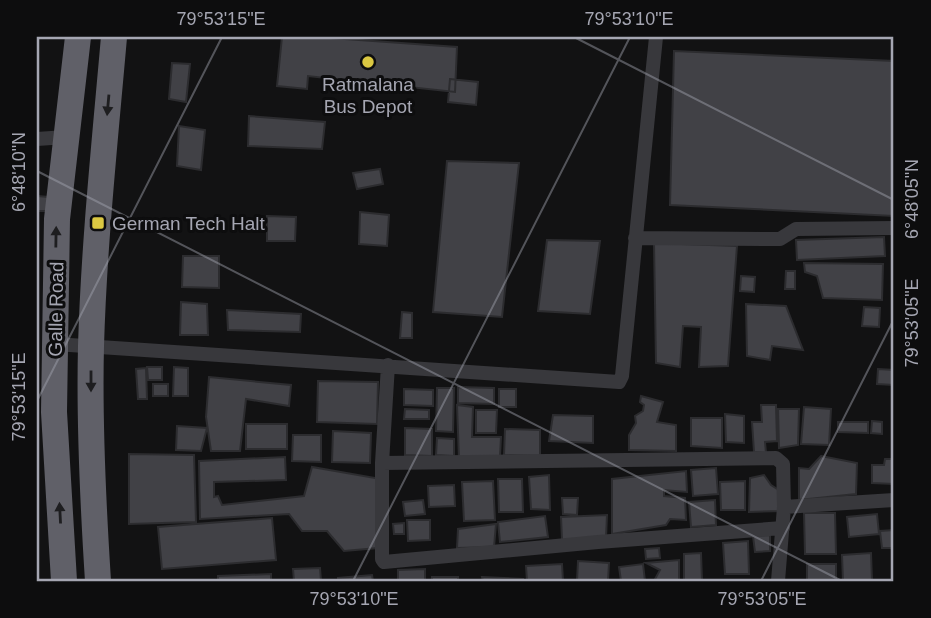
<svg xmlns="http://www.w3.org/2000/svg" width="931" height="618" font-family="Helvetica,sans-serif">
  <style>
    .building { fill: #414146; stroke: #2c2c2f; stroke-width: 2 }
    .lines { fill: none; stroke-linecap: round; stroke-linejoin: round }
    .street { stroke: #38383c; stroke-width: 14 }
    .highway { stroke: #606068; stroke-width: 26 }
    .oneway { fill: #1e1e20 }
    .ticks { fill: none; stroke: #a5a6b2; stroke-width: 2; stroke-opacity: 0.45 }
    .poi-dot { fill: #dbc842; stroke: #0d0d0e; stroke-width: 2.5 }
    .labels { text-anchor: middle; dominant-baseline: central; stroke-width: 6; stroke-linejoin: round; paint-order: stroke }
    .poi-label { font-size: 19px; fill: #a5a6b2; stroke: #0d0d0e }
    .street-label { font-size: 19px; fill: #a5a6b2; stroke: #0d0d0e }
    .neatline { fill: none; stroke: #a5a6b2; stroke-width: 2.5 }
    .ticks-label { font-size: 18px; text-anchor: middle; fill: #a5a6b2 }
  </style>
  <rect width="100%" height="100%" fill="#121213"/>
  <!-- building -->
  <path class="building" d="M282,37H317L457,47L455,92L308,76L307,89L277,86Z
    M674,51L894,61V216L670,205Z
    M172,63L190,64L186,102L169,99Z
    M450,79L478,82L476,105L448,102Z
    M249,116L325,122L322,149L248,146Z
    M179,126L205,130L201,170L177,166Z
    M447,161L519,163L502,317L433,312Z
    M380,169L383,184L357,189L353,173Z
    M37,196L49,197L48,211H37Z
    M360,212L389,215L387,246L359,244Z
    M267,216L296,217L295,241H267Z
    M884,237L885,256L797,260L796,240Z
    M547,240L600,241L590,314L538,311Z
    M654,243L737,246L728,366L699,367L701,327L683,326L680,367L656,363Z
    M183,256H219V288L182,287Z
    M804,263L883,264L882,300L823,298L817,276L805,272Z
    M786,271H795V289H785Z
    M741,276L755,277L754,292L740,291Z
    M181,302L207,304L208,335H180Z
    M746,304L786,306L803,350L772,346L770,360L747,356Z
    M864,307L880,308L879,327L862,326Z
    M227,310L301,314L300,332L228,330Z
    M402,312L412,313V338H400Z
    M147,367H162V380H148Z
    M174,367L188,368V396H173Z
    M146,368L147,399H138L136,369Z
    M878,369L894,370V385L877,384Z
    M209,377L291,385L289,406L246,399L240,451H211L206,417Z
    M318,381L378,382L377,424L317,422Z
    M153,384H168V396H153Z
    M458,387L494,388V404L458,403Z
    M437,388H454L453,432L436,431Z
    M404,389L433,390V406L404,405Z
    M499,389H516V407H499Z
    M641,396L663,402L657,422L676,425V451L629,450V435L636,423L635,416L643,411L644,405L640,402Z
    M457,405L473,407L472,437H501L500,456L459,459Z
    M761,405H776L777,441L765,442L766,453L754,452L752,422H762Z
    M804,407L831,409L829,445L801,444Z
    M405,409L429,410V419H404Z
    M778,409H799L798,445L779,448Z
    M476,410H497L496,433H476Z
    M725,414L744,416V443L726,442Z
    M553,415L593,416V443L549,441Z
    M691,418H722V448L691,446Z
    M872,421L882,422V434L871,433Z
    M838,422H868V433L838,432Z
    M246,424H287V449H246Z
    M177,426L207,428L201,451L176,450Z
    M405,428L432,429V456L405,455Z
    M505,429L540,430V456L504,455Z
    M333,431L371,433L370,463L332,462Z
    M293,435H321V462L292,461Z
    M437,438L454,439V456L436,455Z
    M129,454L194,455L196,522L129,524Z
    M821,456L857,463L856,494L799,500V468L809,469Z
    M285,457L286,480L214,482V497L218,496L222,505L304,496L312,467L381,479L378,548L344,551L327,531H302L289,514L200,519L199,461Z
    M885,459H894V484L872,483V465H884Z
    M716,468L718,494L693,496L691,470Z
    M686,471L687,492L664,490V496L685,498L686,520L670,519L666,525L612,534V479Z
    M549,475L550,510L531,509L529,477Z
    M764,475L771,485L782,492V511L749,512L750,478Z
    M498,479H522L523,512H499Z
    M493,481L495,520L464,521L462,482Z
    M745,481V510H721L720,482Z
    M454,485L455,506L429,507L428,486Z
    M562,498H578L577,515L563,514Z
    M423,500L425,514L405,516L403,502Z
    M715,500L716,525L691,527L689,502Z
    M804,513H835L836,554H805Z
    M877,514L879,534L849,537L847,517Z
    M607,515L606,538L562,540L561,517Z
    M545,516L548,537L500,542L498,522Z
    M272,518L276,560L162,569L158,527Z
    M407,520H430V540L408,541Z
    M404,523V534H394L393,524Z
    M496,524L494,547L457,548L458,529Z
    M894,530V554L893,548H882L880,531Z
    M770,535V551L755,552L753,536Z
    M748,541L749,574H725L723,543Z
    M659,548L660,558L646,559L645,549Z
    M701,553L702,581H684V554Z
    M871,553L872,581H843L842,555Z
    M679,560V581H654L660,570L646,563Z
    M578,561L609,563L608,581H577Z
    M562,564L563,581H527L526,566Z
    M643,564L645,581H621L619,567Z
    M807,564H836V581H807Z
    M320,568L321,581H294L293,569Z
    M425,569V581H398V570Z
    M271,574V581H218V576Z
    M372,575L373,581H338V578Z
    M432,577H458V581H432Z
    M482,577L523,579V581H483Z"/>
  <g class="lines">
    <!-- street -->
    <path class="street" d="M37,139L66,137
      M635,238L780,239L796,229L894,228
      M55,344L619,382L622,376L656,37
      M388,365L382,463V559L384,562L598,542L783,528
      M382,463L776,458L783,464L784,507L778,581
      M784,507L894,500"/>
    <!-- highway -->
    <path class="highway" d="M64,581L54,412L57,219L78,37
      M98,581C93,503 89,425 91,346C94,243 105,140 114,37"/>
  </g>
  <!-- one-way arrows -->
  <defs><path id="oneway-solid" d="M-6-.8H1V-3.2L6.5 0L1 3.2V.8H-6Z" transform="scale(1.75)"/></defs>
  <g class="oneway">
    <use href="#oneway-solid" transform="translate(108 105) rotate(95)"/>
    <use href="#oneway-solid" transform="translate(56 237) rotate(-89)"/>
    <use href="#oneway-solid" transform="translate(91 381) rotate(90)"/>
    <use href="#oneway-solid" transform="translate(60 513) rotate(-93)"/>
  </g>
  <!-- ticks -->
  <path class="ticks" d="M574,37L894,200M37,171L842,581M37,401L222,37M37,579L41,581M353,581L630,37M761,581L894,319"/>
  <!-- markers -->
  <g class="poi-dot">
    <circle cx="368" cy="62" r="7"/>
    <rect x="91" y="216" width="14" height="14" rx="3.5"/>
  </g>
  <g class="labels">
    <!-- poi labels -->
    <g class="poi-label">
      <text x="368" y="84">Ratmalana<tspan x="368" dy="22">Bus Depot</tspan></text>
      <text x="112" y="223" text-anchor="start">German Tech Halt</text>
    </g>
    <!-- street labels -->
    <g class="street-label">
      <text transform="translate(56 309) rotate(-89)">Galle Road</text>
    </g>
  </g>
  <!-- border -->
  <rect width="931" height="618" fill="none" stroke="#0d0d0e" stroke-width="77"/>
  <rect x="38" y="38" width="854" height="542" class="neatline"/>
  <g class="ticks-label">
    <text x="221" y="25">79°53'15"E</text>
    <text x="629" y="25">79°53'10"E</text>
    <text transform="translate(19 172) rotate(-90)" y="6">6°48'10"N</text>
    <text transform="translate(912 199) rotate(-90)" y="6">6°48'05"N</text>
    <text transform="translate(912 323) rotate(-90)" y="6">79°53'05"E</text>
    <text transform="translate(19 397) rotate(-90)" y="6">79°53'15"E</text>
    <text x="354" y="605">79°53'10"E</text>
    <text x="762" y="605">79°53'05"E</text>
  </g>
</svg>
